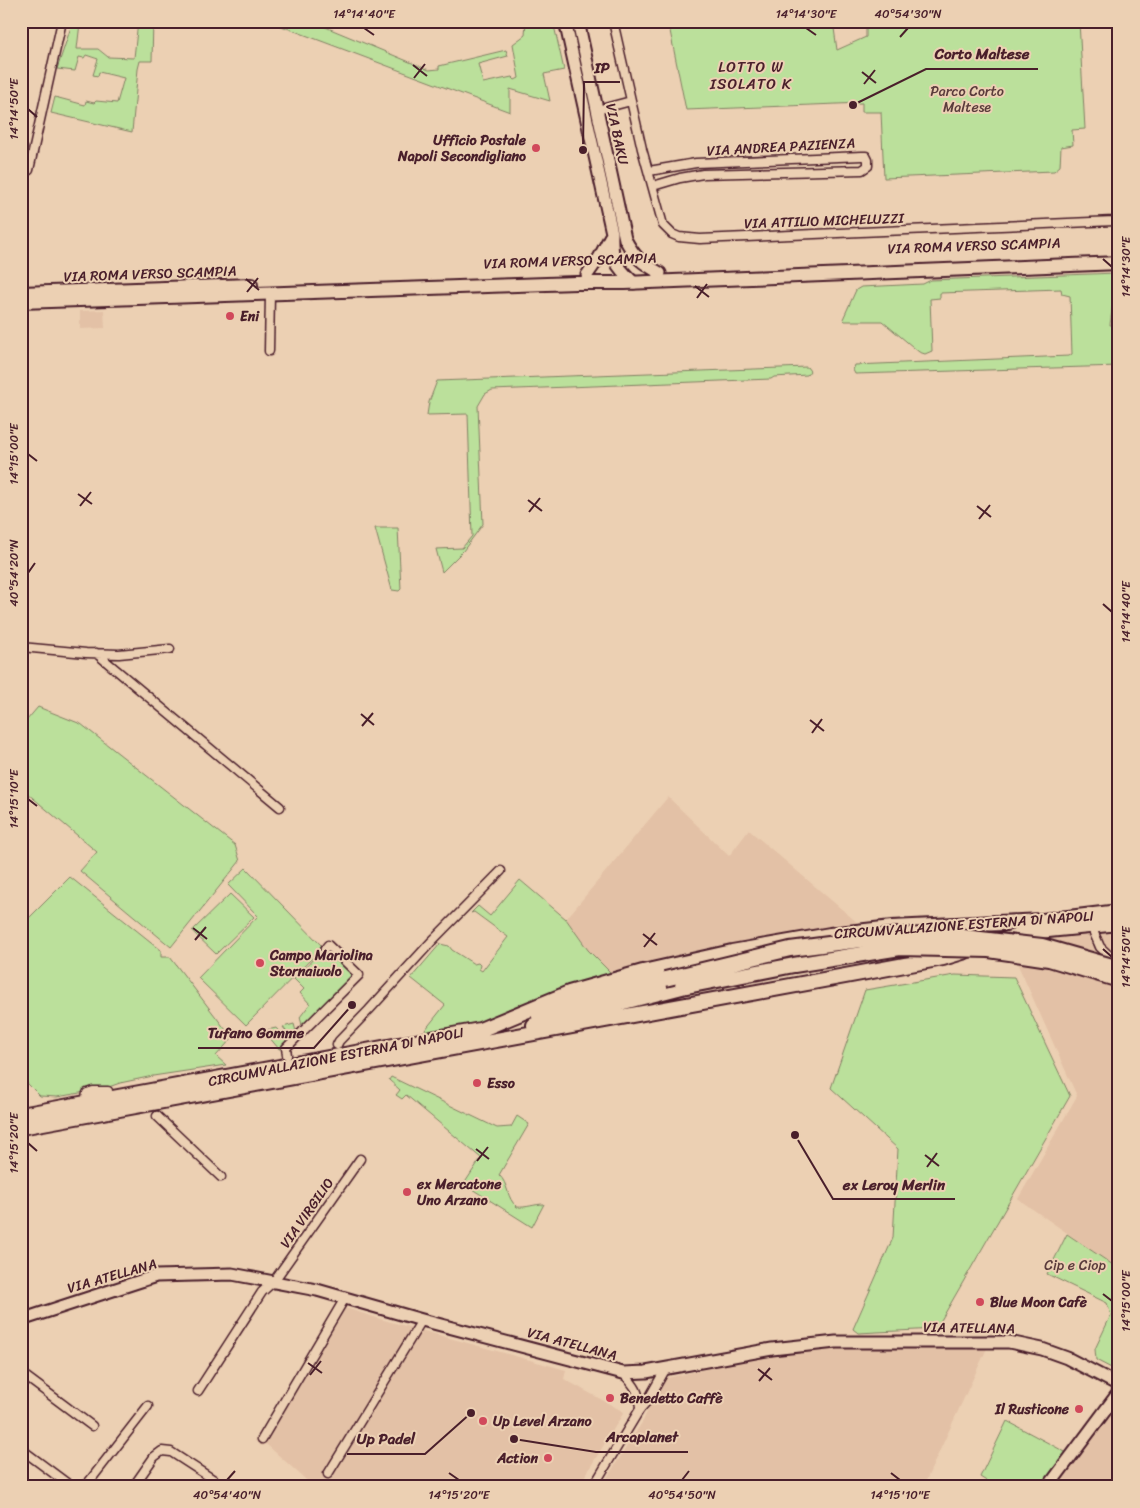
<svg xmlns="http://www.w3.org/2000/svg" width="1140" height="1508" font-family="Sriracha,sans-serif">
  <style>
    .built { fill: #e3c1a6 }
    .green { fill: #bbe09b; stroke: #828063 }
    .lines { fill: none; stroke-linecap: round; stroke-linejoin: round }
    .street-casing { stroke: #4a1f2b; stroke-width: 11 }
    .secondary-casing { stroke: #4a1f2b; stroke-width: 15 }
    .primary-casing { stroke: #4a1f2b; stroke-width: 16 }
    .highway-casing { stroke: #4a1f2b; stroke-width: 18 }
    .street { stroke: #ecd0b3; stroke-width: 8 }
    .secondary { stroke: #ecd0b3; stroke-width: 11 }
    .primary { stroke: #ecd0b3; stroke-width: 12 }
    .highway { stroke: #ecd0b3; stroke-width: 14 }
    .highway-bridge-casing { stroke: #4a1f2b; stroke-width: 18; stroke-linecap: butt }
    .highway-bridge { stroke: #ecd0b3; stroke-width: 14 }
    .ticks { fill: none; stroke: #4a1f2b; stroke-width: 2 }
    .poi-dot { fill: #d1495b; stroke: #ecd0b3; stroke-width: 2 }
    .labels { text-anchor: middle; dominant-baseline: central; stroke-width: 4; stroke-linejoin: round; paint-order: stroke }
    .park-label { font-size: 14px; fill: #5b3c3c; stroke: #ecd0b3 }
    .street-label { font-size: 14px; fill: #4a1f2b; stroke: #ecd0b3 }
    .poi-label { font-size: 14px; font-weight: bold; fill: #4a1f2b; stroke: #ecd0b3; text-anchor: start }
    .neighbourhood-label { font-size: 15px; letter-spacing: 1px; fill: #4a1f2b; stroke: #ecd0b3 }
    .leader { fill: none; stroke: #4a1f2b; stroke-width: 2 }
    .callout-dot { fill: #4a1f2b; stroke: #ecd0b3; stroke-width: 2 }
    .callout-label { font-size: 15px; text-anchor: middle; font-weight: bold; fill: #4a1f2b; stroke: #ecd0b3; stroke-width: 4; stroke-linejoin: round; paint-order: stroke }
    .neatline { fill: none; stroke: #4a1f2b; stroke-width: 2 }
    .ticks-label { font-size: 12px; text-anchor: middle; fill: #4a1f2b }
  </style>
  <rect width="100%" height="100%" fill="#ecd0b3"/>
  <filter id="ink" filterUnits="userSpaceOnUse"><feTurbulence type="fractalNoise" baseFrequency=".02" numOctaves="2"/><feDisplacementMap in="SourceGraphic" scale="10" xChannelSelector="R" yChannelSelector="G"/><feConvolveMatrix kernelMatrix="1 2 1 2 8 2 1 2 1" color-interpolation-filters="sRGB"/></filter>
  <g filter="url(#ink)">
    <!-- built -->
    <path class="built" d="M104,310L105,328L80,329V311Z
      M668,797L729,856L749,830L859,924L826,927L729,944L614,976L588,950L566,919Z
      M1119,930V1269L1018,1199L1077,1096L1018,965L1055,937Z
      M336,1305L380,1319L566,1370L564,1379L624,1412L578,1487H314L266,1444L262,1446L255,1441Z
      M988,1346L923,1487H601L643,1421L660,1383L667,1378L772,1354L833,1347Z
      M1119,1399V1487H1053Z"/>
    <!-- green -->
    <path class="green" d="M73,21H104L103,25L80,23L77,49H98L108,57L134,58L138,21H153L152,61H140L138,69L132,132L51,113L55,97L85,105L86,101L94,103L96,101L117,103L124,78L99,72L98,76L93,75L98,59L86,55L84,58L79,57L75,71L57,69Z
      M268,21H311L429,70L439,69V66L506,50L508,56L478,64L483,83L512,77L515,80L519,78L513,44L525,35L526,21H548L555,30L564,70L544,74L550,101L510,89V112Z
      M668,21H833L837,50L866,37V27L1016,21H1079L1085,129L1072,130L1073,145L1061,147L1060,166L1054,171L884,178L881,112H862V103L686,110Z
      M1117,273L1110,325H1119V366L855,374L853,370L855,365L1069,356L1072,354L1070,296L1062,294L1061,289L940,293V298L930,299L932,351L925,354L919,352L882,321H845L843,319L856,290L861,287L923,284L931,280Z
      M807,367L810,371L807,375L774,377L771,379L492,390L485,394L478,406L483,524L463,551L442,572L436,549L462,548L472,536L468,414L427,415L429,402L437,381Z
      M375,528H398L401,589L399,591L392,590Z
      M38,707L81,724L235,845L240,861L171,947L80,871L97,852L21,788V727Z
      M246,868L323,947L246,1025L198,978L258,916L228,885Z
      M70,877L161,950V957H170L232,1038L216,1056L226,1065L153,1076L120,1083L103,1089L57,1097L40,1096L21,1077V926Z
      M520,880L566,919L588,950L614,976L474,1025L425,1035V1030L445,1005L411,978L440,944L449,946L452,950L474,964L478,963L480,965L479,969L482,971L508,937L474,912L471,913L478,906L490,916Z
      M230,894L254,917L216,954L192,931Z
      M329,947L354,975L303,1029L300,1017L310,1004L300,993L304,989L294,979L320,952L323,954Z
      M955,975L1014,977L1070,1096L936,1329L858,1333L853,1329L893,1238L898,1149L831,1088L865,990Z
      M294,1024L297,1035L284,1048L279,1049L268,1036L267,1030L276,1028L286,1040L290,1037L283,1027Z
      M391,1077L497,1128L511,1127L517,1116L529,1124L499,1175C509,1184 506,1198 517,1207C526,1208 535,1204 544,1204L532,1227L464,1184L481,1158L406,1095L402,1099L396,1095L400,1090L389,1080Z
      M1067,1234L1119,1269V1372L1096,1360L1095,1349L1111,1315L1107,1303L1047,1274Z
      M1007,1421L1067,1453L1042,1487H996L980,1477Z"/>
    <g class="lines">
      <defs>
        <path id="street" d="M613,21L642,149L663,225L672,234L679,237L700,239L1114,221L1119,219
          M597,110L631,101
          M29,170L62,21
          M649,171L696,163L862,156H866L868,160V166L862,170L703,174L680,178L653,186
          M269,351L270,294
          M21,647L86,653L119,654L170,649
          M96,653L280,807
          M1091,926L1100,947L1119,965
          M337,1045L339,1041L369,1010L432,941L501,871
          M287,1055L286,1048L359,975L328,945L325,949
          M85,1103L87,1093L93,1091H108
          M157,1116L221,1177
          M21,1373L92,1426
          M623,1373C635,1386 639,1390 640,1409
          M198,1391L262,1292L274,1281L360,1159
          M262,1439L345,1298
          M21,1449L72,1487
          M328,1474L422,1320
          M85,1487L148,1406
          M133,1487L154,1457L162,1451L171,1452L225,1487
          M593,1487L640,1409L648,1400L665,1370"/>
        <path id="secondary" d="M565,21L612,233C611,261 615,264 634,283
          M578,21L625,239C635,258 642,263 660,273
          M587,275L599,258L610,237
          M21,1320L156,1276L232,1274L317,1290L422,1320L623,1373L646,1372L772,1349L836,1342H1009L1042,1349L1067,1358L1119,1385
          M1048,1487L1119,1392"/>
        <path id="primary" d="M21,293L251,285
          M21,302L576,283H625L1119,263"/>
        <path id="highway" d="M996,942L1038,931L1119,923
          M538,1014L665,979
          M534,1025L682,987
          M21,1115L480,1030L569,993L643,972L732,952L830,935L892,928L1043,921L1119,912
          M21,1127L943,958L966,951"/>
      </defs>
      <!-- street casing -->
      <use href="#street" class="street-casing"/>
      <!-- secondary casing -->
      <use href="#secondary" class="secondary-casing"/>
      <!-- primary casing -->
      <use href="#primary" class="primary-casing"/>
      <!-- highway casing -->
      <use href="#highway" class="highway-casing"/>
      <!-- street -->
      <use href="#street" class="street"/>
      <!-- secondary -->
      <use href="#secondary" class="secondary"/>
      <!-- primary -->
      <use href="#primary" class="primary"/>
      <!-- highway -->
      <use href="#highway" class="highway"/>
      <defs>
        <path id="highway-bridge" d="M665,979L790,949L899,935L955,936L1042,946L1119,968
          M682,987L794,965L900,948L989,950L1049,959L1119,980"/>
      </defs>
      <!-- highway-bridge casing -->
      <use href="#highway-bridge" class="highway-bridge-casing"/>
      <!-- highway-bridge -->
      <use href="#highway-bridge" class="highway-bridge"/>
    </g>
  </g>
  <!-- ticks -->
  <path class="ticks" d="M364,28L374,35M806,28L816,35M900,37L908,28M413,65L427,76M862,72L876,83M414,78L425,64M864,84L875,70M28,109L37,117M1103,259L1112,267M246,279L259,290M695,286L709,297M247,292L258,278M697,298L707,284M28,454L37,461M78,494L92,504M528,500L542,511M80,506L91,492M977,506L991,517M529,512L540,498M979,519L990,505M28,573L35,563M1103,604L1112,612M361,714L374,725M810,720L824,731M362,726L373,713M812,733L822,719M28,799L37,806M193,928L207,939M643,934L657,945M195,940L206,927M644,947L655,933M1103,949L1112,957M28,1143L37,1151M476,1149L489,1159M925,1155L939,1166M477,1161L488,1147M927,1167L937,1153M1103,1294L1112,1301M308,1363L322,1373M758,1369L772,1380M310,1375L321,1361M759,1381L770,1368M449,1473L459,1480M891,1473L900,1480M227,1480L235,1471M682,1480L689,1471"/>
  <!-- markers -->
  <g class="poi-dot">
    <circle cx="536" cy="148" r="5"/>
    <circle cx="230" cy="316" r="5"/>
    <circle cx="260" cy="963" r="5"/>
    <circle cx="477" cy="1083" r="5"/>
    <circle cx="407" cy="1192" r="5"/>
    <circle cx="980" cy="1302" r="5"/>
    <circle cx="610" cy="1398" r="5"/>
    <circle cx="1079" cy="1409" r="5"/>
    <circle cx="483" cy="1421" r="5"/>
    <circle cx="548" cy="1458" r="5"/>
  </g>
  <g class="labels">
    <!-- park labels -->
    <g class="park-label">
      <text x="967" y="91">Parco Corto<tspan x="967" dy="16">Maltese</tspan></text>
      <text x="1075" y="1265">Cip e Ciop</text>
    </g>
    <!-- street labels -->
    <g class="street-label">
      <text transform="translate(617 134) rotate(78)">VIA BAKU</text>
      <text transform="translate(781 147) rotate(-3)">VIA ANDREA PAZIENZA</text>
      <text transform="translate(824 221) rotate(-2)">VIA ATTILIO MICHELUZZI</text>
      <text transform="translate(974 246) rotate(-2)">VIA ROMA VERSO SCAMPIA</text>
      <text transform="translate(570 261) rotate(-2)">VIA ROMA VERSO SCAMPIA</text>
      <text transform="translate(150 274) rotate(-2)">VIA ROMA VERSO SCAMPIA</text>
      <text transform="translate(964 925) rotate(-4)">CIRCUMVALLAZIONE ESTERNA DI NAPOLI</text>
      <text transform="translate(336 1057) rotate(-11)">CIRCUMVALLAZIONE ESTERNA DI NAPOLI</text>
      <text transform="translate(307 1213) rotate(-55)">VIA VIRGILIO</text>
      <text transform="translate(112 1276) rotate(-16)">VIA ATELLANA</text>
      <text transform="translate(969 1328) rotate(1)">VIA ATELLANA</text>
      <text transform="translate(572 1344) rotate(15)">VIA ATELLANA</text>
    </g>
    <!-- poi labels -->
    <g class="poi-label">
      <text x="526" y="140" text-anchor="end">Ufficio Postale<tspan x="526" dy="16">Napoli Secondigliano</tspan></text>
      <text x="240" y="316">Eni</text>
      <text x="270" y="955">Campo Mariolina<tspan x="270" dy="16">Stornaiuolo</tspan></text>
      <text x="487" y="1083">Esso</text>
      <text x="417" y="1184">ex Mercatone<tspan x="417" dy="16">Uno Arzano</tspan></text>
      <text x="990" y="1302">Blue Moon Cafè</text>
      <text x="620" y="1398">Benedetto Caffè</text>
      <text x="1069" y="1409" text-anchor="end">Il Rusticone</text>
      <text x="493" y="1421">Up Level Arzano</text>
      <text x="538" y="1458" text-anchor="end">Action</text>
    </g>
    <!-- neighbourhood labels -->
    <g class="neighbourhood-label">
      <text x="751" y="67">LOTTO W<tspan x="751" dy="17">ISOLATO K</tspan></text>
    </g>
  </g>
  <!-- callouts -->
  <path class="leader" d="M853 105L926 69H1038M583 150L584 82H620M352 1005L314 1048H198M795 1135L833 1199H955M514 1439L596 1452H688M471 1413L425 1454H347"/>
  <g class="callout-dot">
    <circle cx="853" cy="105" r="5"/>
    <circle cx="583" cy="150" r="5"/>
    <circle cx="352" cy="1005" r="5"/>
    <circle cx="795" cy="1135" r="5"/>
    <circle cx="514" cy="1439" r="5"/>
    <circle cx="471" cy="1413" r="5"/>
  </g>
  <g class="callout-label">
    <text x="982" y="59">Corto Maltese</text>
    <text x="602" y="73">IP</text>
    <text x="256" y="1038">Tufano Gomme</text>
    <text x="894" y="1190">ex Leroy Merlin</text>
    <text x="642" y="1442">Arcaplanet</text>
    <text x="386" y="1444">Up Padel</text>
  </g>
  <!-- margin -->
  <rect width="1140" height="1508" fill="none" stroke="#ecd0b3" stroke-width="55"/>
  <rect x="28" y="28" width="1084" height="1452" class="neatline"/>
  <g class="ticks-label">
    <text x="364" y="18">14°14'40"E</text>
    <text x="806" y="18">14°14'30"E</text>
    <text x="908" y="18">40°54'30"N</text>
    <text transform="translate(14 109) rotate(-90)" y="4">14°14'50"E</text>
    <text transform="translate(1126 267) rotate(-90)" y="4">14°14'30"E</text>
    <text transform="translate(14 454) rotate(-90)" y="4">14°15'00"E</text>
    <text transform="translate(14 573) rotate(-90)" y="4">40°54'20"N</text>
    <text transform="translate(1126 612) rotate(-90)" y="4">14°14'40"E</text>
    <text transform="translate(14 799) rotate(-90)" y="4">14°15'10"E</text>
    <text transform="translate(1126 957) rotate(-90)" y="4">14°14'50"E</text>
    <text transform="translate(14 1143) rotate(-90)" y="4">14°15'20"E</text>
    <text transform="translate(1126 1301) rotate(-90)" y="4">14°15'00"E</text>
    <text x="227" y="1499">40°54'40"N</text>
    <text x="459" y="1499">14°15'20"E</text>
    <text x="682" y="1499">40°54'50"N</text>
    <text x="900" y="1499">14°15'10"E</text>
  </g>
</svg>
